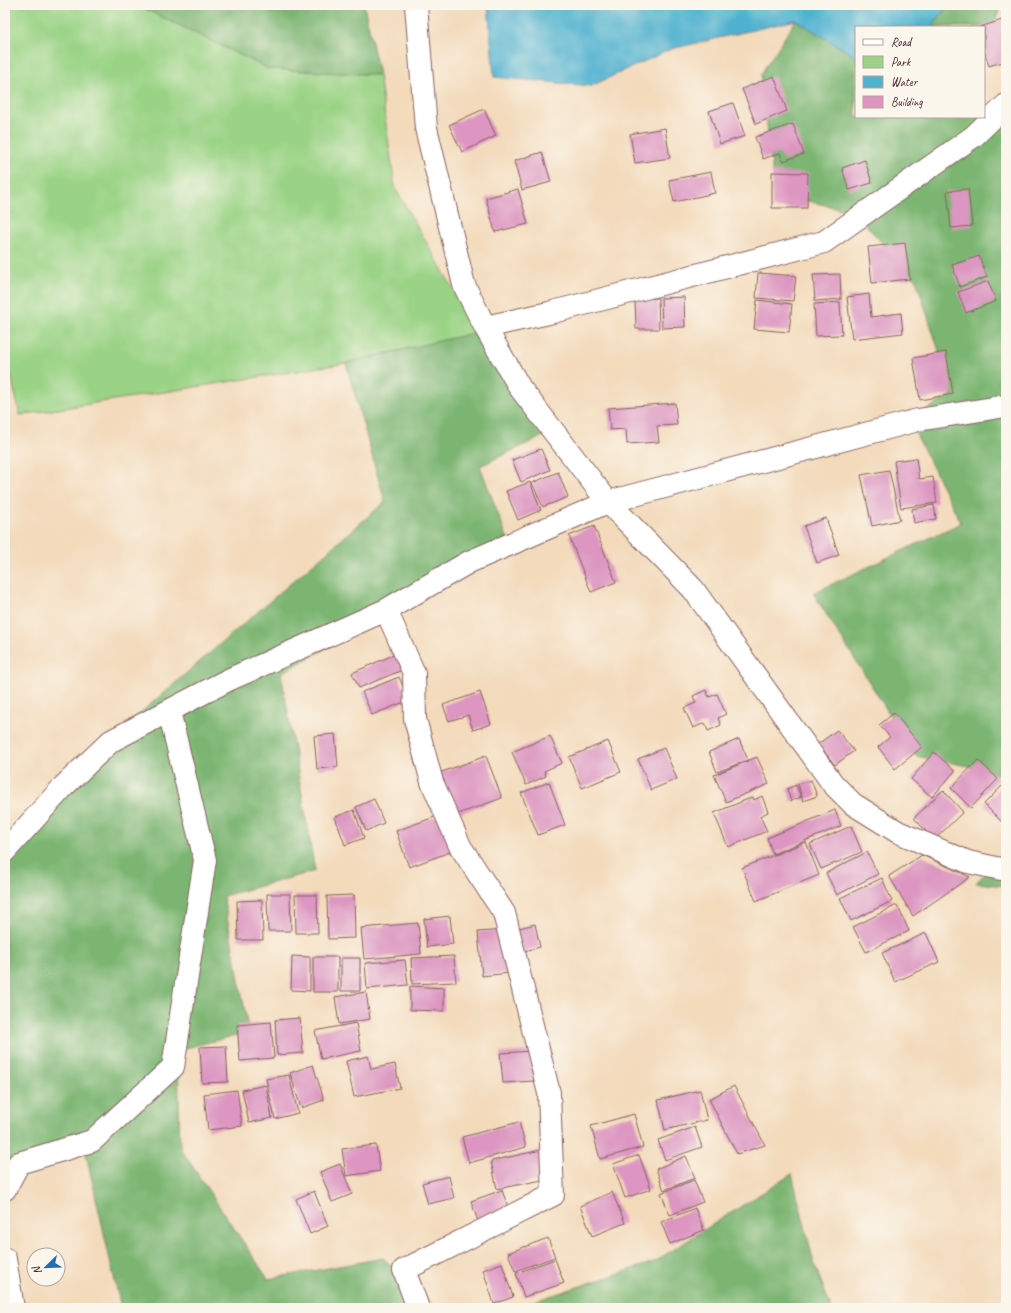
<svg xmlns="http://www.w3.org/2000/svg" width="1011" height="1313" font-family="Caveat,sans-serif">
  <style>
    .green { fill: #9ad385; stroke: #727958 }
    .forest { fill: #7bb572; stroke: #626a4e }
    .water { fill: #51b2d0; stroke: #4e687e }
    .building { fill: #dc96c1 }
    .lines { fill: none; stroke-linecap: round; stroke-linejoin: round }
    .minor-casing { stroke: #85605d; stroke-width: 24 }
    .minor { stroke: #fff; stroke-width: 22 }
  </style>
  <rect width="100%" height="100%" fill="#fbf7ec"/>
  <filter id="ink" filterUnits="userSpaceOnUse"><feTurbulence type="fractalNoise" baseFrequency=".025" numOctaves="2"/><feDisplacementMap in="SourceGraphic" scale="8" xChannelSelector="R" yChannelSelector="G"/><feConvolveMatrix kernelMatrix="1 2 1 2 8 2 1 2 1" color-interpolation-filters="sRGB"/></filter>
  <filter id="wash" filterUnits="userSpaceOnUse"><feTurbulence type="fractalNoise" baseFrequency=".012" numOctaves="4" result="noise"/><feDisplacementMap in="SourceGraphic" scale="16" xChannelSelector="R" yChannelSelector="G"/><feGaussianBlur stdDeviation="0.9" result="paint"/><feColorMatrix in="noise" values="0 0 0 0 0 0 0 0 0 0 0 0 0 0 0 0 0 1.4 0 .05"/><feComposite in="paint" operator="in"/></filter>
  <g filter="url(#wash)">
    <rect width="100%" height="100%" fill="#f3dabb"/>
    <!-- green -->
    <path class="green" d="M5,5H137L269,69L379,75L395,188L478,332L346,363L20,415L5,349Z"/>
    <!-- forest -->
    <path class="forest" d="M137,5H364L379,75L269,69Z
      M949,5H1003L984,39V27H931Z
      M796,20L856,57V117H984V109L1006,123V781L989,770L916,756L813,593L961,523L909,420L953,394L916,280L854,212L775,193L761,74Z
      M478,332L558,429L480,466L511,548L281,673L315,871L223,896L249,1032L178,1050L180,1148L268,1279L383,1258L436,1308H121L84,1145L5,1164V856L109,740L385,502L346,363Z
      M1006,851V886L976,883Z
      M792,1174L814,1263L831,1308H513L654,1262Z"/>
    <!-- water -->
    <path class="water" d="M488,5H949L931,27H856V57L796,20L671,49L591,86L494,77Z"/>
    <g id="blocks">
      <!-- building -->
      <path class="building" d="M1002,20L1006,34V61L989,66L984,50V27H980Z
        M774,76L787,111L756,124L742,89Z
        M733,103L745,136L720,144L709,111Z
        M484,109L496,136L462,152L449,125Z
        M793,124L804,154L783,161L780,153L763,159L755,137Z
        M665,128L670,158L635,163L630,134Z
        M542,152L551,182L522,190L514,161Z
        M865,160L872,183L849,190L842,168Z
        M711,172L715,193L674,202L669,180Z
        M772,172L808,173L807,208H772Z
        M518,189L528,224L495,232L486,198Z
        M968,189L972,226L951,228L947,191Z
        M905,243L910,279L872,283L868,247Z
        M979,256L987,277L960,287L952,265Z
        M758,273L796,276L793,301L756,298Z
        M840,274L841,299L815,301L813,275Z
        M988,281L996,301L966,313L958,292Z
        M869,294L871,317L901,313L903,333L852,339L847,297Z
        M684,297L685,327L662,328L661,298Z
        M658,298L659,329H636L635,299Z
        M757,300L792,304L789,332L754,329Z
        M840,302L842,335L816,336L814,304Z
        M946,352L953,394L920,400L913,358Z
        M675,403L677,425L657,426L659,442L627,444L626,429L610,430L608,408Z
        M541,449L550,470L521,482L512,460Z
        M916,458L919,479L933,477L937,503L901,508L894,461Z
        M889,470L900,520L872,526L861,475Z
        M558,472L568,497L543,507L532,483Z
        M530,482L541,510L518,520L506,491Z
        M934,505L936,519L914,523L912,509Z
        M826,518L839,555L817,563L804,526Z
        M594,526L616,582L591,592L569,536Z
        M400,652L407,668L359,688L352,673Z
        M399,677L409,700L372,715L362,692Z
        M706,690L709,697L717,694L726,714L718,718L721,725L708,731L705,723L693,728L684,708L696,703L693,696Z
        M480,692L491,724L473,730L468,715L449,721L443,705Z
        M894,713L922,747L895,769L878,747L890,737L879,725Z
        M837,730L854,751L835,765L818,744Z
        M335,734L338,767L317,769L314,736Z
        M550,736L562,763L544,771L546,776L526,785L512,752Z
        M739,739L748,760L717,772L709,752Z
        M608,741L621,772L582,788L569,757Z
        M664,748L677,779L651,790L638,759Z
        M934,752L955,771L932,797L911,779Z
        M486,756L502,798L455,815L439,773Z
        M757,757L769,784L726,802L714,775Z
        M978,760L998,779L971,808L951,788Z
        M811,780L817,796L803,801L798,784Z
        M549,782L565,825L538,835L521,793Z
        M1006,782V826L984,804Z
        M796,785L801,797L791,801L787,789Z
        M943,790L963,812L934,840L914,818Z
        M762,796L768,812L760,816L767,831L728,847L714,813L753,797L754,800Z
        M374,799L384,823L366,831L356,807Z
        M354,810L364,838L345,845L335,817Z
        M835,810L841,826L773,854L767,838Z
        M440,815L453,851L409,867L396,831Z
        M851,826L862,852L821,869L810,844Z
        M806,842L819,875L756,901L742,868Z
        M867,852L878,874L837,895L826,873Z
        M922,855L970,877L913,916L889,876Z
        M882,878L892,901L851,921L840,898Z
        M267,894H290L291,931H268Z
        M295,895H317L318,933H296Z
        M354,895L355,938L328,939L327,896Z
        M262,900L263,940H238L237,901Z
        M897,905L909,931L866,952L853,927Z
        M450,916L453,944L427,947L424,919Z
        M418,923L421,954L364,959L361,928Z
        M535,924L540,947L517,953L511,930Z
        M504,930L509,973L482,976L478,932Z
        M926,933L939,962L895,982L882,953Z
        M292,956L310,957V991L291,990Z
        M454,956L456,982L412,984L411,958Z
        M313,957H338V992H313Z
        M341,958H360V991H341Z
        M405,960L408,985L367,989L365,963Z
        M410,986L444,988V1011L410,1010Z
        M366,992L370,1019L339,1024L335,997Z
        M300,1018L303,1053L277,1055L275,1020Z
        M271,1022L274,1058L240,1061L237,1025Z
        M356,1023L361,1051L321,1059L315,1031Z
        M226,1046L228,1082L202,1083L200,1047Z
        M532,1051L534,1081L503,1083L500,1053Z
        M368,1056L371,1069L395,1064L400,1088L354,1097L346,1061Z
        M313,1065L324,1100L301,1108L290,1073Z
        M289,1075L298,1113L275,1119L266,1079Z
        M266,1085L272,1118L249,1123L242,1090Z
        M734,1086L765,1145L737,1154L709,1099Z
        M237,1090L242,1126L208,1130L204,1094Z
        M700,1090L707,1120L665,1130L658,1100Z
        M634,1114L643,1147L600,1159L591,1126Z
        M519,1122L526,1147L469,1163L462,1137Z
        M695,1127L702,1147L665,1160L658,1140Z
        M376,1145L380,1171L346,1176L342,1149Z
        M541,1150L547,1179L497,1189L491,1161Z
        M639,1155L651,1189L625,1198L613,1164Z
        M686,1156L695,1178L664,1190L656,1169Z
        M340,1164L352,1194L332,1202L320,1172Z
        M449,1176L454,1198L428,1204L422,1183Z
        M694,1180L703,1202L670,1215L661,1193Z
        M502,1190L510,1213L479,1224L471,1201Z
        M314,1191L328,1226L310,1234L296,1199Z
        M612,1192L625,1223L592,1236L580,1206Z
        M695,1208L704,1230L670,1244L661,1222Z
        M548,1238L555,1257L515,1271L508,1253Z
        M555,1259L564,1283L524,1297L516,1273Z
        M502,1263L513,1297L494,1304L483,1270Z"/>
    </g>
  </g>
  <g filter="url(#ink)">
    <use href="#blocks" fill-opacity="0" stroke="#85605d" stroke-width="1"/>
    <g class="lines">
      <defs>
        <path id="minor" d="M416,5L426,128L464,285L485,327L520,388L608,502L693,589L833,784L853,804L898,832L968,862L1006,870
          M485,327L549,313L824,242L974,136L1006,105
          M386,610L414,673L415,719L432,782L460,846L504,913L549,1093L553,1195L404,1270L418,1308
          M5,851L64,786L111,741L228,680L386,610L469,562L608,502L918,420L1006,406
          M5,1189L19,1163L92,1141L173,1067L205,860L169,711
          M5,1259L13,1308"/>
      </defs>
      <!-- minor casing -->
      <use href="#minor" class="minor-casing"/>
      <!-- minor -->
      <use href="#minor" class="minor"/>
    </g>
  </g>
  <!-- margin -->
  <rect width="1011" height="1313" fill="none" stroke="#fbf7ec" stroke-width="20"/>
  <!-- legend -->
  <rect x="855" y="26" width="130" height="92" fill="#fbf7ec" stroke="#b4a19f"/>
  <rect x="863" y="39" width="20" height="6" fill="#ffffff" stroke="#b4a19f"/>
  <text x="891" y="46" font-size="12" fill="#4a1f2b">Road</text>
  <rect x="863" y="56" width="20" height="12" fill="#9ad385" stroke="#b4a19f"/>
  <text x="891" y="66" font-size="12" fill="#4a1f2b">Park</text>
  <rect x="863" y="76" width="20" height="12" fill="#51b2d0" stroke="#b4a19f"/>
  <text x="891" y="86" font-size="12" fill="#4a1f2b">Water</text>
  <rect x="863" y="96" width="20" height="12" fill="#dc96c1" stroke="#b4a19f"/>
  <text x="891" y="106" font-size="12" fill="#4a1f2b">Building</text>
  <!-- north arrow -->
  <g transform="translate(46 1267) rotate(247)"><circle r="19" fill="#fbf7ec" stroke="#b4a19f"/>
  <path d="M0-3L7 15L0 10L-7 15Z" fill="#1f6fb2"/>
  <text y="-6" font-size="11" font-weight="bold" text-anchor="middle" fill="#4a1f2b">N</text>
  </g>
</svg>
